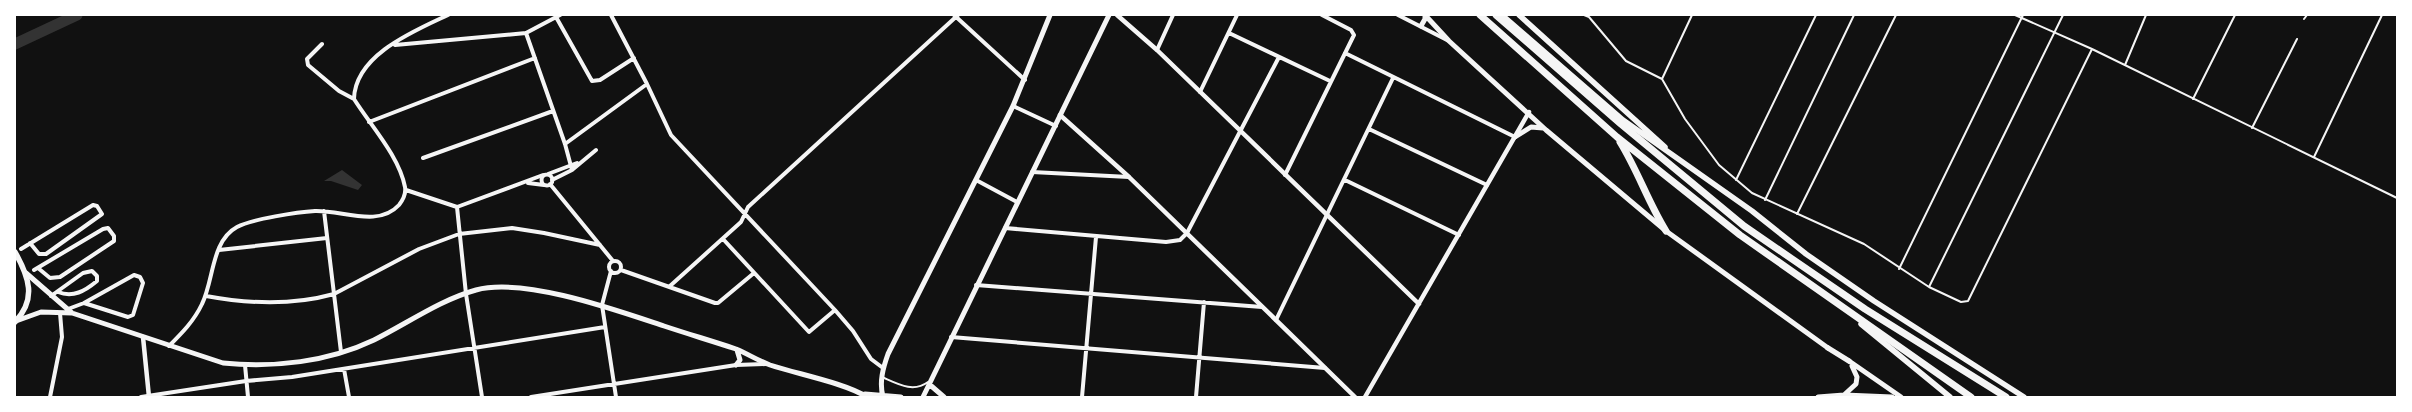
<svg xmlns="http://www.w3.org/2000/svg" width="2412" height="412" font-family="Montserrat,sans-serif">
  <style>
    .water { fill: #333 }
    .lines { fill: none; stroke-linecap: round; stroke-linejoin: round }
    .river { stroke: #333; stroke-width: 11 }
    .service { stroke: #f5f5f5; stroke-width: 2 }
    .minor { stroke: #f5f5f5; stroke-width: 4 }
    .tertiary { stroke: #f5f5f5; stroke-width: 4.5 }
    .secondary { stroke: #f5f5f5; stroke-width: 5 }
    .primary { stroke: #f5f5f5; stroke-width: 5.5 }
    .motorway { stroke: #f5f5f5; stroke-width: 7 }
  </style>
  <rect width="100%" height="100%" fill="#111"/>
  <!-- water -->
  <path class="water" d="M342,170L362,185L358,190L331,181H324Z"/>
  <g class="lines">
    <!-- river -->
    <path class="river" d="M15,44L77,15"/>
    <!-- service -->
    <path class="service" d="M1584,15L1589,17L1626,61L1662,79L1685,119L1719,165L1752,193L1864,244L1929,287L1961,302L1968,301L2092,49
      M2015,15L2092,49L2397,198
      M2304,19L2307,15
      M2125,65L2146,15
      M1662,79L1692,15
      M2193,99L2235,15
      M2252,128L2297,39
      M2314,157L2382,15
      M1736,180L1816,15
      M1765,200L1854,15
      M1797,214L1896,15
      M1899,269L2023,15
      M1929,287L2063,15
      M882,377C898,384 913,393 928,382"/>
    <!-- minor -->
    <path class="minor" d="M611,15L647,84L671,135L835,310L853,331L871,359L883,368
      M954,15L1025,80
      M1398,15L1447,40
      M556,17L592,81L600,80L634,58
      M526,33L565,144L572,170
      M1229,33L1330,81
      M322,44L307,59L308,65L339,91L354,99
      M395,45L526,33L560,15
      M1157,50L1173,15
      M1345,53L1515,137
      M1200,92L1237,15
      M1013,106L1056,126
      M369,122L535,58
      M1369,129L1487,185
      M565,144L647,84
      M423,158L553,111
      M1032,172L1129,177
      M548,174L577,163
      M541.5 180a5.5 5.5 0 1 1 11 0a5.5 5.5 0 1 1-11 0Z
      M1285,175L1354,35L1351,30L1322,15
      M552,180L572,170L596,150
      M976,180L1017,202
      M1345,180L1459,235
      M528,183L544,185
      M550,184L613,261
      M406,190L457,207
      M457,207L466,294L482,397
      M457,207L543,175
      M324,211L341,352
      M1005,228L1166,242L1180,240L1187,233L1279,57
      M723,239L809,332L835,310
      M21,249L93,205L97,206L102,214L46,254H39L30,243
      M219,250L327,238
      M609 267a6 6 0 1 1 12 0a6 6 0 1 1-12 0Z
      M34,270L103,229L108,228L114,236V241L60,277L50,278L38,268
      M621,270L715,303H718L754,273
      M611,271L602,305L616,397
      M976,285L1262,307
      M670,286L741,222L748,207L958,15
      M51,296L83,273L92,271L97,276V281C85,291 73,298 58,292
      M206,296C249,304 291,306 334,294L419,249L459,234L512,228L544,233L600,245
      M68,309L84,303L134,275L140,277L143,283L133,315L128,317L84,303
      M1276,320L1393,78
      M951,337L1325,368
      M169,346C182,333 194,321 202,304C214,280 211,241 237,227C252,219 298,212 315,211C342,210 378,228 399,205C403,200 406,193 405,187C399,156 371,126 354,99C355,55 414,31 448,15
      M245,365L248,397
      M344,369L349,397
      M50,397L62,337L60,313
      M141,397L246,381L292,377L605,327
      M531,397L736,365L766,364
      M1082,397L1096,237
      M1196,397L1204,302"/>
    <!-- tertiary -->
    <path class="tertiary" d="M1117,15L1157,50L1419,304
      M1060,115L1129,177L1355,397
      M143,337L149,397
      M1365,397L1529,112"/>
    <!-- secondary -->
    <path class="secondary" d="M1425,15L1449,41L1546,130L1666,231L1828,348
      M1421,26L1425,19V15
      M1515,137L1531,127L1543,128
      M26,273L72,313L223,363C274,368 328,362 374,340C408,323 440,300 476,290C524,277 616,310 664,326C688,334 712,341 736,349C748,354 759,361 770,365C797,374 845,383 867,397
      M16,321L41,312L72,313
      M1849,361L1901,397
      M736,365L740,360L737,350
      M929,384L944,397
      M865,394L901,397
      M1844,395L1856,384L1857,377L1852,366
      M883,397C879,382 883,368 888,354L1013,106L1050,15
      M923,397L1109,15
      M1818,397L1844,395L1892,397"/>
    <!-- primary -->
    <path class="primary" d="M1502,15L1623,120L1752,211L1806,254L1874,301L2024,397
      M1519,15L1665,147
      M15,252C29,277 37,299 15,322
      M1861,324L1950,397
      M1828,348L1849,361"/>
    <!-- motorway -->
    <path class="motorway" d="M1480,15L1617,137L1740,235L1971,397
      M1496,15L1621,124L1744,226L1865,309L2006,397
      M1620,142C1638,171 1648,202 1666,231"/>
  </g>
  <!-- border -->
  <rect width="2412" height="412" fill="none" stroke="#ffffff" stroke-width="32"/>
</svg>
